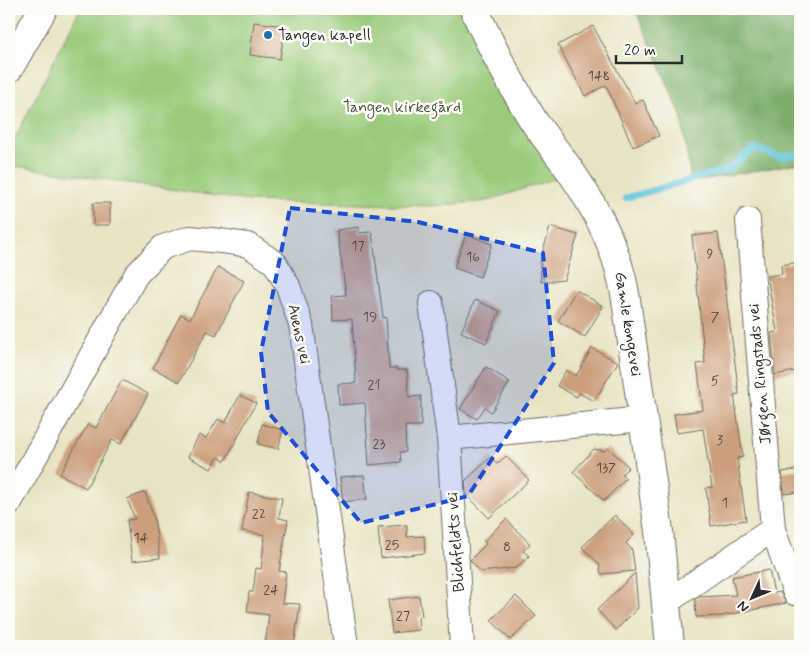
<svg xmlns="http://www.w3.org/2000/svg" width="809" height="655" font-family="Mynerve,sans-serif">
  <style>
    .green { fill: #9acb7a; stroke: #627b52 }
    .forest { fill: #7baf6a; stroke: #536d4a }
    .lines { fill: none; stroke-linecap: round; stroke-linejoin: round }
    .stream { stroke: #5dc4da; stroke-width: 7 }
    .building { fill: #cc9e7a }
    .street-casing { stroke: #6d6b60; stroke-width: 26 }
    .secondary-casing { stroke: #6d6b60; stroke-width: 30 }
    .street { stroke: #fff; stroke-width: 24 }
    .secondary { stroke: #fff; stroke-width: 28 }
    .marked { fill: #1d4ed8; fill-opacity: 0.2; stroke: #1d4ed8; stroke-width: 4; stroke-dasharray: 10 6; stroke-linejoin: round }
    .poi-dot { fill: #1f6fb2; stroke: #fdfcf7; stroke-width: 2 }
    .labels { text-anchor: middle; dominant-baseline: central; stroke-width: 5; stroke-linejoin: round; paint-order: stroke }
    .number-label { font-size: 14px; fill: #53483f }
    .poi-label { font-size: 16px; fill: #2b2b2b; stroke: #fdfcf7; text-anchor: start }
    .park-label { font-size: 16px; fill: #4c5b43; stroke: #fdfcf7 }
    .street-label { font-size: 16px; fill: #2b2b2b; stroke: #fdfcf7 }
  </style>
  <rect width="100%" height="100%" fill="#fdfcf7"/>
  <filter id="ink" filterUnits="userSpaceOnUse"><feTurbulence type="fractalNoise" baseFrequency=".02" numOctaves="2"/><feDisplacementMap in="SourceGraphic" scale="10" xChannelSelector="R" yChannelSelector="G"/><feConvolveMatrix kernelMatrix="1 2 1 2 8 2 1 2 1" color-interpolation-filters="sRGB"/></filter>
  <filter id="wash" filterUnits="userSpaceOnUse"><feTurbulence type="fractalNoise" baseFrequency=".0096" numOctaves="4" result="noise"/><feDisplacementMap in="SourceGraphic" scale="20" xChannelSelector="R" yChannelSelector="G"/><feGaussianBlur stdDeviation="1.12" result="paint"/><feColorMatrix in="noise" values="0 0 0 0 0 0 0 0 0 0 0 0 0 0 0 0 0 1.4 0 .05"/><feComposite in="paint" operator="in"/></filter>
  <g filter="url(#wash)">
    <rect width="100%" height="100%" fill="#e8e3c2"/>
    <!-- green -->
    <path class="green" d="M80,9H465L562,176L487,201L434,206L249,201L9,165V150Z"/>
    <!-- forest -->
    <path class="forest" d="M635,9H800V163L691,182L681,115Z"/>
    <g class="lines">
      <!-- stream -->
      <path class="stream" d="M626,198L729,169L754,148L780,157L800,154"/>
    </g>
    <g id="blocks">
      <!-- building -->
      <path class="building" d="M254,22L285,26L280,59L250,55Z
        M593,26L635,103L643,100L659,136L633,147L606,85L585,96L558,45Z
        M93,203H110V225H93Z
        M359,227V233L372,232L383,318L386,317L389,368H397V370H407L409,397L421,396V426H405L406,452H400L401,462L369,465L365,403L339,405L338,384L356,383L352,319L333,320L332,296L346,295L337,230Z
        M550,227L578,235L564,280L541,282L540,262Z
        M718,233L739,394L734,395L743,457L737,458L746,520L711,526L706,488L712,487L703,429L677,433L674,414L703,410L697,364L705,363L692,236Z
        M466,234L492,244L480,277L454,268Z
        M800,262V370L775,375L771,333L777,332L767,276L782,274L781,265Z
        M218,267L244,281L216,335L207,331L179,382L153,368L181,314L190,319Z
        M576,290L603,306L585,337L558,321Z
        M475,300L500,311L486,343L461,332Z
        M592,348L618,362L594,401L579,393L577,397L557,386L566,370L576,376Z
        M486,367L510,382L491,412L485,407L477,419L460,409Z
        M122,380L148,394L121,444L112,440L86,488L60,474L88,424L96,428Z
        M240,395L256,403L225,461L218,457L211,469L188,457L199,435L206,438L218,419L225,423Z
        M262,424L283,430L278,449L258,444Z
        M608,448L629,467L622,474L626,478L604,501L573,472L594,449L605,451Z
        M506,456L529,480L489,518L466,494L465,481L491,457L497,464Z
        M800,469V492L784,494L782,472Z
        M364,475L367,499L343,502L340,477Z
        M145,492L154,518L160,558L132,561L127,520L135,519L127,499Z
        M249,492L282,498L279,518L288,520L279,571L286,572L282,603L300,604L294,646H265L269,615L247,612L249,592H253L256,568L261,569L265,535L242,531Z
        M615,515L634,535L626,543L632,550L635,571L601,574L599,564L582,547Z
        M506,519L530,544L523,551L529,556L516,568L481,572L470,560L486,544L484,541Z
        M407,525V537L424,536L425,553L381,558L378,527Z
        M769,570L774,593L780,592L786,603L722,616L696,617L695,599L699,597L736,595L732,577Z
        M635,573L638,608L616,630L597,610Z
        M419,596L422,616L418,617L419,630L392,633L388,600Z
        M516,596L536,616L510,640L491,620Z"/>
    </g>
  </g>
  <g filter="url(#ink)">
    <use href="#blocks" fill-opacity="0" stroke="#6d6b60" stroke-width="1"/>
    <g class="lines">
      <defs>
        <path id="street" d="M431,303L449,438L462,646
          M449,438L643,419
          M9,504L136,275L163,247L190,238L221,241L248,245L275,263L288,286L301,325L346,646
          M773,529L795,593
          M667,602L773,529L748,220"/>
        <path id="secondary" d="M474,9C491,47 511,84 533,120C545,138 559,154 571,172C598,211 619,252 626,300L659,531L670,646
          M9,68L43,9"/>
      </defs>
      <!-- street casing -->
      <use href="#street" class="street-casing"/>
      <!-- secondary casing -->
      <use href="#secondary" class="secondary-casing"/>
      <!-- street -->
      <use href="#street" class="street"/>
      <!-- secondary -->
      <use href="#secondary" class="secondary"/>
    </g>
  </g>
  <!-- marked area -->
  <path class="marked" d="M290,208L418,222L543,253L554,363L468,496L361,523L268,412L261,352Z"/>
  <!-- markers -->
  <circle class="poi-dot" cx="268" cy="35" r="5"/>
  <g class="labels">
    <!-- number labels -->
    <g class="number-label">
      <text x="599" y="76">148</text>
      <text x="358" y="246">17</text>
      <text x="710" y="254">9</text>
      <text x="473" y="257">16</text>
      <text x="370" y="317">19</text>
      <text x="715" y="317">7</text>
      <text x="715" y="381">5</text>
      <text x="374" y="385">21</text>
      <text x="720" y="440">3</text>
      <text x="379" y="444">23</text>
      <text x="606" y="468">137</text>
      <text x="725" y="503">1</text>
      <text x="259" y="514">22</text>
      <text x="141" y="538">14</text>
      <text x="392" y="545">25</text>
      <text x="507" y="547">8</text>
      <text x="271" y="590">24</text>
      <text x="403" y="616">27</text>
    </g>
    <!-- poi labels -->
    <g class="poi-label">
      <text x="278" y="35">Tangen kapell</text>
    </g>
    <!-- park labels -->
    <g class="park-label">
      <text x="402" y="107">Tangen kirkegård</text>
    </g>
    <!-- street labels -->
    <g class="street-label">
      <text transform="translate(628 324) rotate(81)">Gamle kongevei</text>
      <text transform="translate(299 334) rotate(78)">Auens vei</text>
      <text transform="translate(760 374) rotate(-95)">Jørgen Ringstads vei</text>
      <text transform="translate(456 542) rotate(-94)">Blichfeldts vei</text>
    </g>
  </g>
  <!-- margin -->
  <rect width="809" height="655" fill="none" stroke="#fdfcf7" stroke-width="30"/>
  <!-- north arrow -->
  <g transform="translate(752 598) rotate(226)" stroke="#fdfcf7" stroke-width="4" paint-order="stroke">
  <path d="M0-4L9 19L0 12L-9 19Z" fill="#2b2b2b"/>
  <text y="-8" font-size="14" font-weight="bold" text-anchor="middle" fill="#2b2b2b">N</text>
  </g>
  <!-- scale -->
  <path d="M616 55v8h66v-8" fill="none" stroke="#2b2b2b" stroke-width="2.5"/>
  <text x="624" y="55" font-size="15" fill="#2b2b2b" stroke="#fdfcf7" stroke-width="4" paint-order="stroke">20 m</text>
</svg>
